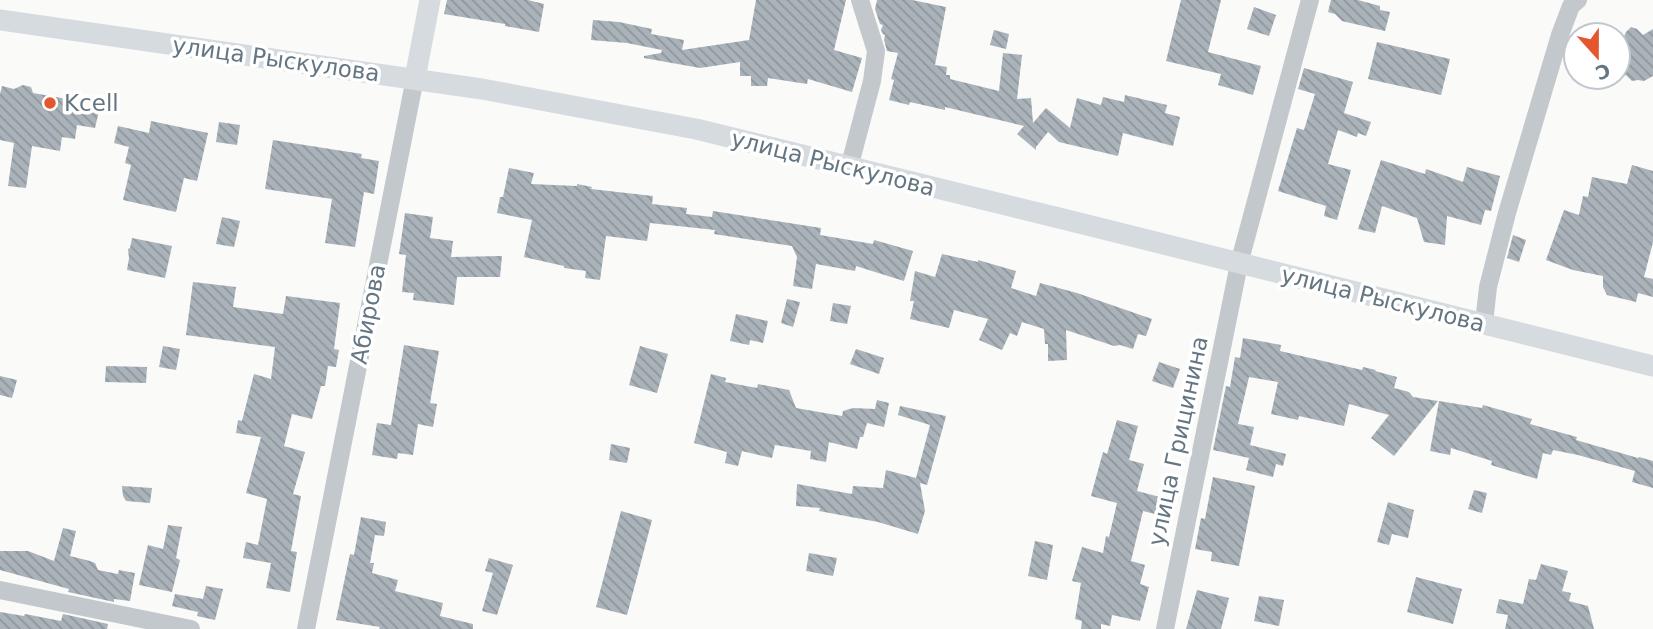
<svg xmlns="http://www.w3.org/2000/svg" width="1653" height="629" font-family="'DejaVu Sans',sans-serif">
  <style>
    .building { fill: url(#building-back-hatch) }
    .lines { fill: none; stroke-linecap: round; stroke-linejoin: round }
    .minor { stroke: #c3c8cc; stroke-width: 18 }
    .major { stroke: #d6dbdf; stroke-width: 21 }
    .poi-dot { fill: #e4572e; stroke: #fff; stroke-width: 2.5 }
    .labels { text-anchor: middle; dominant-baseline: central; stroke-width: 7; stroke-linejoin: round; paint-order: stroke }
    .street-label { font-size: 23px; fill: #657683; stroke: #fff }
    .poi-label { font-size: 23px; fill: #657683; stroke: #fff; text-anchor: start }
  </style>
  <defs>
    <pattern id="building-back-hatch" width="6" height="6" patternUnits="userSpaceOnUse" patternTransform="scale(1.75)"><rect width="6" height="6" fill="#aab3b9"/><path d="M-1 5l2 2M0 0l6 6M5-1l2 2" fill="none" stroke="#8e969c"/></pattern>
  </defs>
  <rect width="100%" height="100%" fill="#fafaf8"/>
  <!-- building -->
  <path class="building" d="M447,0H528L544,4L539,32L505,26V24L444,14Z
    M756,0H846L834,50L862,58L852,92L808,79L807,84L768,78L767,86H751V76H740V62L700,68L644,58V56L661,53L662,50L627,43L591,40L593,20L619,22L652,29L651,34L684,40L682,50L749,40Z
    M877,0H912L946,7L935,65L947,67L946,75H950V79L999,91L1003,53L1022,55L1017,99L1031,98L1033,123L1046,108L1070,128L1077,98L1101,105L1103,97L1124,102L1125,95L1167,105L1165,113L1180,117L1173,146L1123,133L1118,156L1059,142L1048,132L1036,147V150L1017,134L1024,126L945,107V110L910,102L909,105L889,100L894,80L891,79L898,53L887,51L884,40L885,35L883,34L881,30L883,25L880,24L875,9Z
    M1181,0H1221L1208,52L1261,66L1253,95L1218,85L1221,74L1166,61Z
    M1331,0H1358L1380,6V10L1390,12L1385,31L1342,21L1335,14L1328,12Z
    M1254,7L1276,15L1269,36L1247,29Z
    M1631,27L1637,29L1643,35L1653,29V76L1644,81L1638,80L1632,81L1626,75L1618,79V43H1621L1626,32Z
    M994,30L1009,34L1006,49L990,45Z
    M1377,42L1450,59L1441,95L1368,79Z
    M1304,68L1353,82L1344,113L1371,122L1366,136L1358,133L1357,137L1338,130L1328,164L1351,170L1337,220L1324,216L1326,206L1278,191L1297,128L1304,130L1315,94L1298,89Z
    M23,85L31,87L33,93L73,100L72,106L99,111L95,128L77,125L75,139L62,137L60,151L32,146L26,188L8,186L14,143L0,140V94L2,86L14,89Z
    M151,121L208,133L197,181L184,178L176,212L123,200L131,165L125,163L129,147L114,143L118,126L149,133Z
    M219,122L240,125L237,145L216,142Z
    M273,140L362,154L361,158L379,161L374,194L364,192L355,247L325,243L332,199L265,189Z
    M1381,160L1425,174L1426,169L1463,182L1467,167L1500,176L1491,211L1485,210L1481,225L1447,216L1445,245L1424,242L1417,218L1382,206L1375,233L1358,229Z
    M1632,165L1653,171V242L1644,277L1653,279V297L1638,293L1636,302L1607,295L1603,287V276L1573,270L1546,260L1564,210L1579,215L1583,196L1588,197L1592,177L1627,184Z
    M509,168L534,173L531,184L577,186V184L592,187L591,189L653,196L652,204L687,208L686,214L712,217L713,211L821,228L820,235L873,244L874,240L913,251L904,281L856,266L855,271L816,264L812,289L793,286L797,257L792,246L714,234L715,230L650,223L647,241L606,236L600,280L585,278L586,271L564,268V266L524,257L532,220L497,213L500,197H503Z
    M405,213L433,217L430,238L453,241L451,257L502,256L500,277H457L454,305L413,300L414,293L402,292L406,255L399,254Z
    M222,217L240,221L234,247L216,244Z
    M1513,235L1526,240L1519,262L1507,258Z
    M132,238L172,246L165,278L127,270L129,258L128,249L130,248Z
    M942,254L978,262V260L1016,271L1011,288L1036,296L1040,283L1077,293L1152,319L1146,336L1138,334L1133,349L1120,345L1114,346L1066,330L1067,360L1048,361V344H1045L1044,329L1022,322L1017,336L1010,333L1002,350L979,340L988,319L954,310L949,328L910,319L914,301H910L915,271L935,277Z
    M193,282L236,287L233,307L283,314L286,296L340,303L334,349L339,350L336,367L328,366L325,386H321L312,419L292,414L284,446L305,452L293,494L301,496L291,551L297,552L290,592L266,588L271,563L243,558L246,542L258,545L267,499L246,493L261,437L236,433L238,420L242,421L254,374L271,379L275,347L186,335Z
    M787,299L800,302L793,327L781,323Z
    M833,303L851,306L847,324L830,321Z
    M736,314L768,321L763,343L750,340L749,345L730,341Z
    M1243,338L1281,345L1280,351L1362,370L1363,367L1376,370L1375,371L1397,377L1394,388L1409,392L1413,397L1438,401L1394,456L1371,438L1389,415L1349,404L1344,426L1299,416L1298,420L1271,414L1278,382L1249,377L1238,424L1254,427L1250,445L1286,454L1283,466L1276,464L1273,477L1246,470L1249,458L1213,450L1226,386L1230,387L1235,357L1240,358Z
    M404,345L439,351L430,403L437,404L433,427L418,424L413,455L398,453L397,459L372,455L377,423L391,425Z
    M163,346L180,349L176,370L159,367Z
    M640,346L668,354L657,393L629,385Z
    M856,349L884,358L879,374L850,364Z
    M1159,362L1180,369L1173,388L1152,381Z
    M106,366L147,367L146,383L105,382Z
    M711,374L726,378L725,382L757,388L758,384L789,390L796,408L842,416L843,411L853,408L875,409L877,400L889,403L884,427L867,423L863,437H860L857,449L829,442L826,462L810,459L811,451L775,445L772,458L742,451L738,466L725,463L727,452L694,443Z
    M0,376L17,380L12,398L0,395Z
    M1439,401L1482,408L1483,405L1532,419L1530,424L1577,437L1576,440L1638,458L1639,457L1653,461V488L1632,482L1635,471L1578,455L1553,450L1551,455L1543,453L1537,479L1491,465L1492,461L1451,448L1450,455L1430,451Z
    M900,406L946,416L927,485L920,483L925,511L918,534L878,522L819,511L820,508L796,506L797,484L852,494L853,486L883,488L886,470L916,478L930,425L898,415Z
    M1117,420L1138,426L1129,460L1144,464L1137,491L1160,497L1155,514L1143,511L1131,561L1145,565L1140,584L1149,587L1140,621L1112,615L1110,626L1101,624V629H1081L1082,621L1075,619L1081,583L1072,581L1082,547L1103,553L1106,536L1109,537L1117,503L1091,496L1103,452L1107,454Z
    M611,444L630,448L627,463L609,460Z
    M1213,477L1255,486L1239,566L1211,561L1212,552L1195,549L1201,518L1205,519Z
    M122,486L152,488L150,503L126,501L123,496Z
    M1474,490L1487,493L1482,513L1468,509Z
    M1388,502L1414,510L1408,538L1392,534L1389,545L1377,542Z
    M621,511L652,520L627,615L596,607Z
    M361,517L386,522L384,536L375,535L370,563H374L372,573L398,580L395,591L443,603L440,616L473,624V629H379L380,627L336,620L350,554L354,555Z
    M168,525L182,527L176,558L180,560L172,592L139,585L148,545L163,549Z
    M63,528L76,531L70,556L90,561L95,563L98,570L118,574L119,570L135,573L130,601L114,599V602L68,592L69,589L0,570V551H28L54,561Z
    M1035,541L1053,545L1047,580L1028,576Z
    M809,553L837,558L833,576L806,571Z
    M489,558L513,565L497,615L482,611L493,573L485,571Z
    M1541,564L1568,571L1562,591L1571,593L1569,601L1588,606L1594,629H1505L1508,615L1496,613L1499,599L1523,604L1529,579L1536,580Z
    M1416,577L1462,589L1453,624L1407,612Z
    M206,586L223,589L215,620L197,616L198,612L172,606L175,594L203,599Z
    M1197,590L1229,598L1221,629H1186Z
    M1259,596L1284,600L1279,626L1254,621Z
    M0,612L24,616L25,614L61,621L63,614L108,624L107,629H0Z"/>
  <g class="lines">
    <!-- minor -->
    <path class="minor" d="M849,168L872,81L876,51L860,0
      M1484,323L1488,287L1507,213L1560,35L1571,6L1578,0
      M0,590L191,629
      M306,629L415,78
      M1165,629L1239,264L1310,0"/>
    <!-- major -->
    <path class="major" d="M0,20L482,89L696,129L1059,218L1653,366
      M415,78L430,0"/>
  </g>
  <!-- markers -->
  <circle class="poi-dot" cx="50" cy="103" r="7"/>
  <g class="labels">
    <!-- street labels -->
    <g class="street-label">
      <text transform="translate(276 59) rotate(8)">улица Рыскулова</text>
      <text transform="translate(833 163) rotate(14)">улица Рыскулова</text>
      <text transform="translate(1383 299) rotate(14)">улица Рыскулова</text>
      <text transform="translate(368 314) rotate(-79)">Абирова</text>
      <text transform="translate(1178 441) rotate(-78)">улица Грицинина</text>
    </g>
    <!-- poi labels -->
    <g class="poi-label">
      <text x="64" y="103">Kcell</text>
    </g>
  </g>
  <!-- north arrow -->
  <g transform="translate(1597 56) rotate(159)"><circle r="33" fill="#ffffff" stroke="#c1c8cd" stroke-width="2"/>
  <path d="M0-5L12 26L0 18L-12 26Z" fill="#e4572e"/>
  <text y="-10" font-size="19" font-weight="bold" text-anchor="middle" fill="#657683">С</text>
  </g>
</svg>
